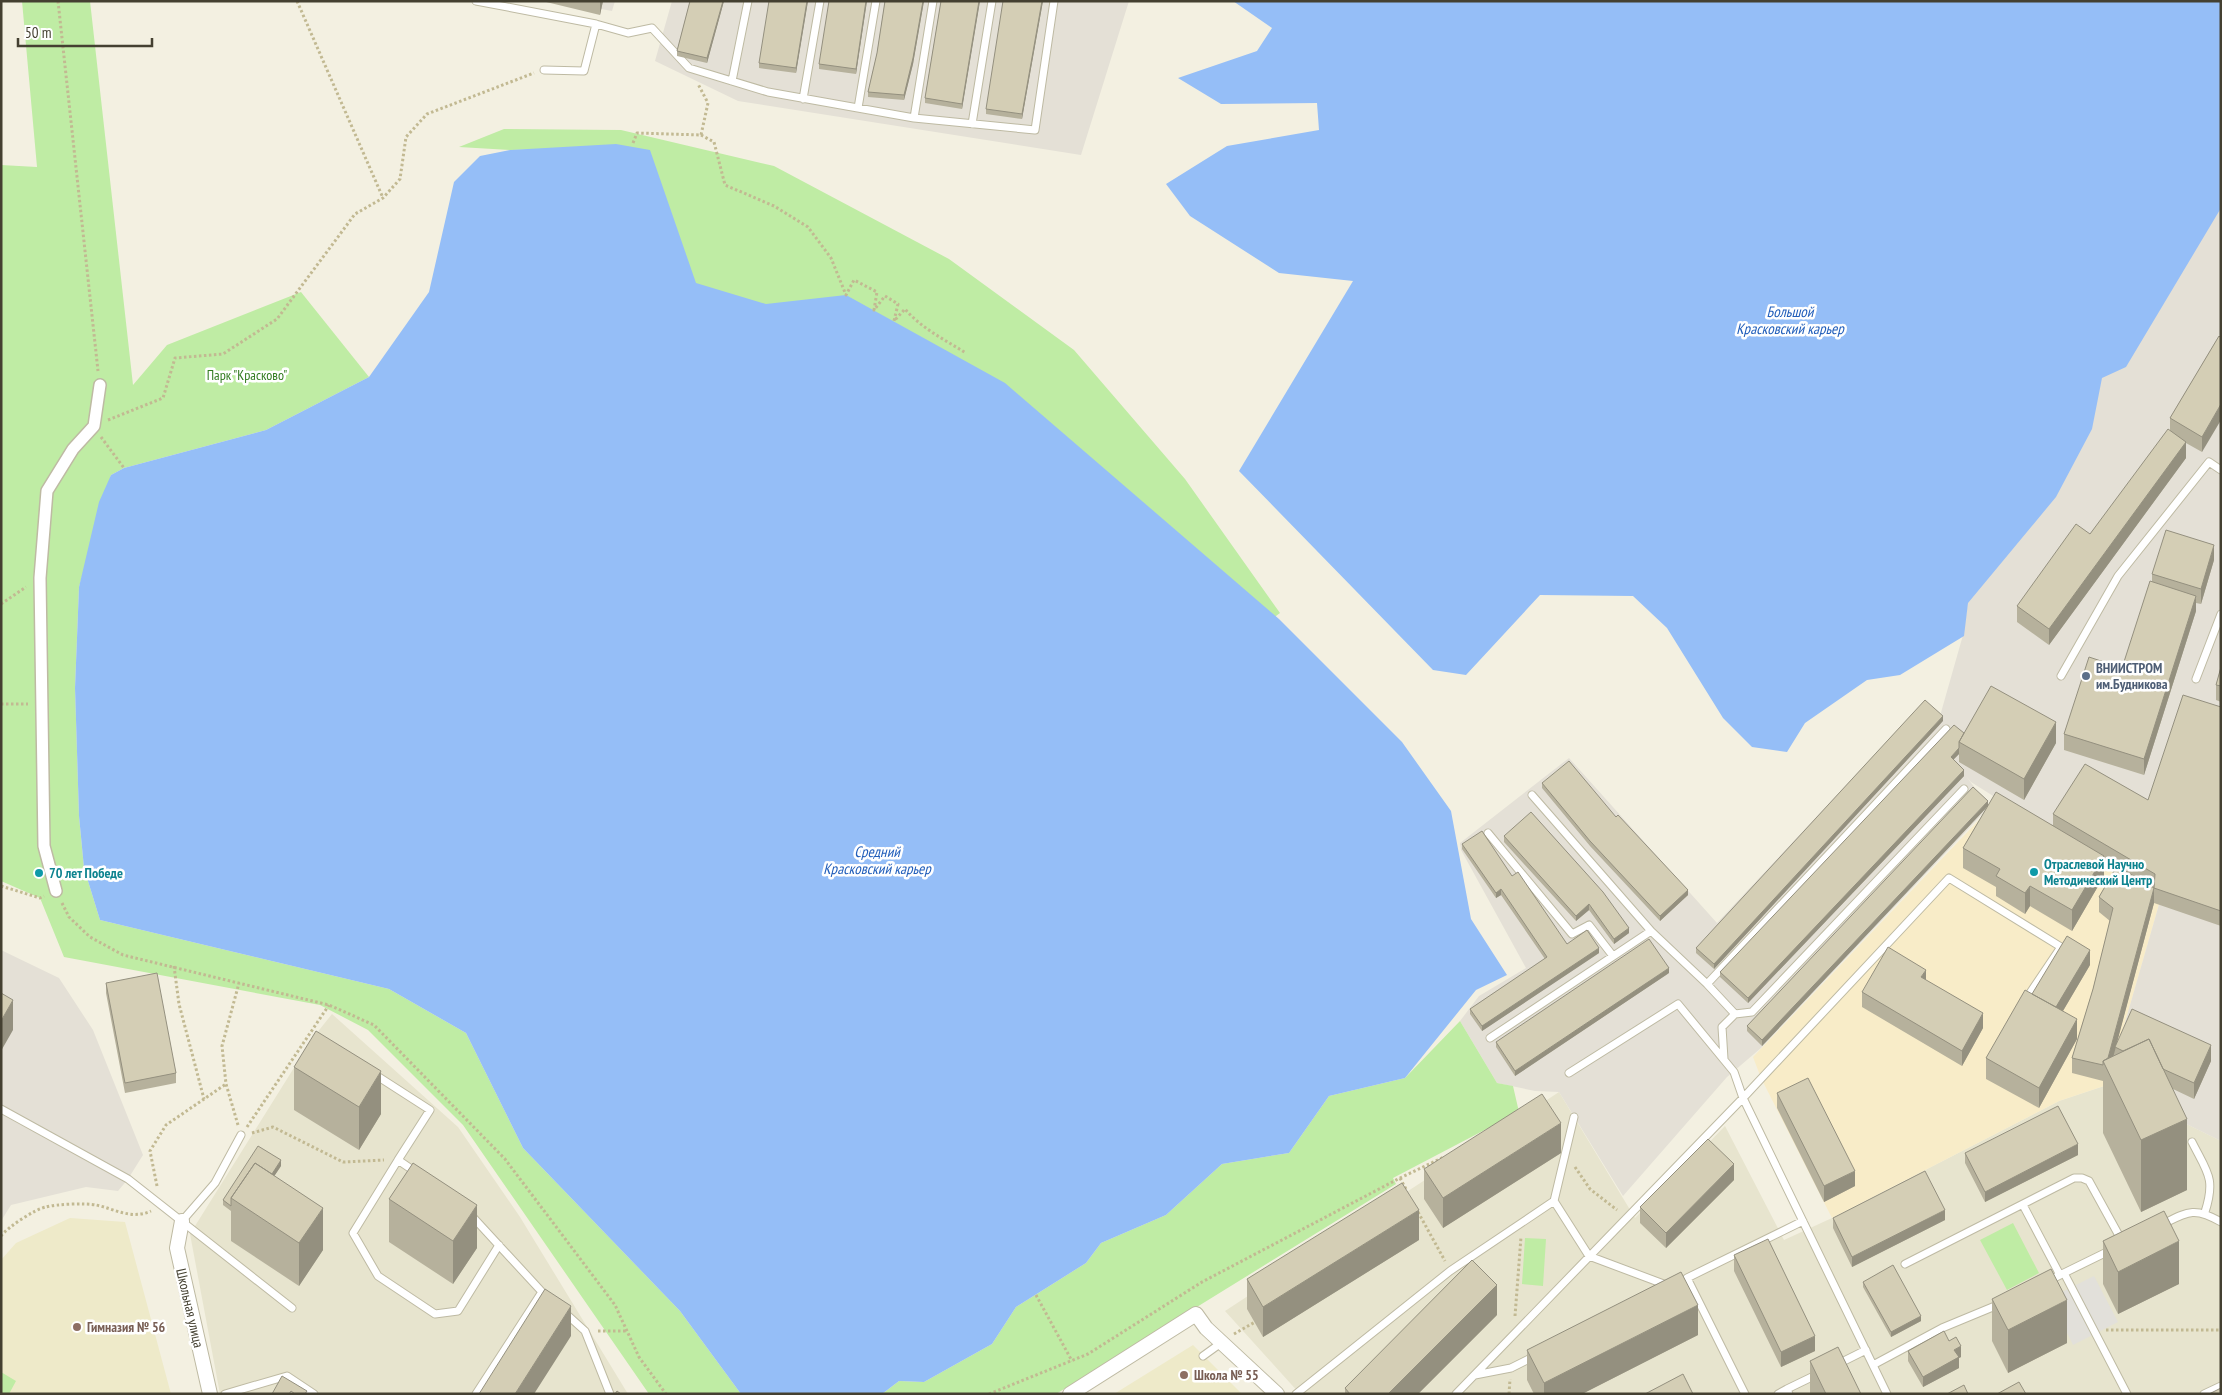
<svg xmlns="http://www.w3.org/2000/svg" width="2222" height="1395" font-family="'PT Sans Narrow',sans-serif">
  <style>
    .residential { fill: #e7e4ce }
    .commercial { fill: #f8ecc8 }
    .industrial { fill: #e4e0d6 }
    .education { fill: #eeeac9 }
    .green { fill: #bfeca4 }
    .parking { fill: #e2e0da }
    .water { fill: #95bef7 }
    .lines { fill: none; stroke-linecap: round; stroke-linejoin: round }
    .service-casing { stroke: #bebaa3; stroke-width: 9 }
    .pedestrian-casing { stroke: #bebaa3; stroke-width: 14 }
    .minor-casing { stroke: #bebaa3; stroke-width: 16 }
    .path { stroke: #c2b992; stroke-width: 3; stroke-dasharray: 2.5 2.5; stroke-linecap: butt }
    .service { stroke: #fff; stroke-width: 7 }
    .pedestrian { stroke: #fff; stroke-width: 11 }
    .minor { stroke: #fff; stroke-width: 14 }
    .wall { fill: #b6b19c }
    .shaded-wall { fill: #94907f }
    .building { fill: #d4ceb5; stroke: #94907f }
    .service-dot { fill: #5c6f8a; stroke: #fff; stroke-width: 2 }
    .culture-dot { fill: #0f9aa8; stroke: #fff; stroke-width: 2 }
    .education-dot { fill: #8d6e63; stroke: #fff; stroke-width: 2 }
    .labels { text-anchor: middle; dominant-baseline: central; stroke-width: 5; stroke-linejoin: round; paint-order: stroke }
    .park-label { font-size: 14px; fill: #327b20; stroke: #fff }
    .service-label { font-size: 14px; font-weight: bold; fill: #4e5e75; stroke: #fff; text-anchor: start }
    .culture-label { font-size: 14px; font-weight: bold; fill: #0d838f; stroke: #fff; text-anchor: start }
    .street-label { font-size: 14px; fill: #444031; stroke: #fff }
    .education-label { font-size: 14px; font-weight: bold; fill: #785e54; stroke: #fff; text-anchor: start }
    .water-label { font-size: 15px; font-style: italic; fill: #215eba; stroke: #fff }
  </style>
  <rect width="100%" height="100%" fill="#f3f0e1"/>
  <!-- residential -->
  <path class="residential" d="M332,1014L458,1127L520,1217L628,1394H220L190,1234L312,1039Z
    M2107,1085L2221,1141V1394H1300L1225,1311L1559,1092L1635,1218L1725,1126L1784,1240L1832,1218L2059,1101Z"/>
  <!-- commercial -->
  <path class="commercial" d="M1996,802L2160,901L2107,1085L2059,1101L1832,1218L1761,1078L1753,1057Z"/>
  <!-- industrial -->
  <path class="industrial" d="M558,1H615L612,11Z
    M672,1H1129L1081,155L738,101L655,61Z
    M2221,207V1141L2107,1085L2160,901L1971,782L1966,776L1989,807L1761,1048L1727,1077L1623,1196L1559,1092L1535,1091L1497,1083L1460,1021L1479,996L1526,968L1461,850L1460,843L1569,758L1717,923L1924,702L1940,716L1963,635L1968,602L2102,378Z
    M1,950L59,978L93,1030L143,1155L128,1179L118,1191L86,1187L11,1205L1,1221Z"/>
  <!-- education -->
  <path class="education" d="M70,1218L125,1222L171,1394H1V1260L16,1243Z
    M1193,1345L1242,1394H1114Z"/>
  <!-- green -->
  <path class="green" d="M22,1H90L133,385L167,345L301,292L369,377L266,430L124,468L111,475L79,587L75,688L79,816L84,868L100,920L389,989L466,1033L523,1148L680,1311L741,1394H649L463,1125L368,1030L320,1005L64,957L40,898L1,881V165L37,167Z
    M504,129L621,130L774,166L949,259L1074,350L1185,479L1280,613L1272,619L766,308L694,293L552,149L510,150L459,147Z
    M1460,1021L1497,1083L1513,1086L1519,1112L1393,1178L1396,1184L1056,1394H882L899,1381L924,1382L992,1344L1016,1307L1086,1263L1101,1243L1166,1215L1222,1164L1289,1153L1329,1096L1405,1078Z
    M2013,1223L2039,1273L2007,1290L1980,1240Z
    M1525,1238L1546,1239L1543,1286L1522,1284Z
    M1,1372L16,1381L9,1394H1Z"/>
  <!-- parking -->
  <path class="parking" d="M2094,1276L2118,1322L2073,1345L2050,1298Z"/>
  <!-- water -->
  <path class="water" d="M1233,1H2221V208L2126,367L2102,378L2092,429L2056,497L1968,603L1964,636L1900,675L1867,680L1805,723L1787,752L1752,747L1723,718L1667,628L1633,596L1540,595L1466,675L1433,670L1239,471L1353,281L1279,273L1190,216L1166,184L1227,146L1319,130L1317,103L1221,104L1178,78L1257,51L1272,28Z
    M616,144L650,150L696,283L766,304L846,295L1005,383L1279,619L1402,742L1451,811L1471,919L1507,975L1476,990L1405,1078L1329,1096L1289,1153L1222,1164L1166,1215L1101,1243L1086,1263L1016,1307L992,1344L924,1382L899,1381L882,1394H741L680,1311L523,1148L466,1033L389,989L100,920L84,868L79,816L75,688L79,587L99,502L111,475L124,468L266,430L369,377L429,292L454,182L480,156L510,150Z"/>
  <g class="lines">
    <defs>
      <path id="service" d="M476,1L596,24L628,33L652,28L689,68L768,92L914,118L1035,130L1054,1
        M544,70L584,71L596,24
        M732,81L748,1
        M803,99L820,1
        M858,108L876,1
        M914,118L933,1
        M972,124L992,1
        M2061,676L2118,576L2209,462L2221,470
        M2196,679L2221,614
        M1532,795L1651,931L1707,984
        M1488,833L1572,934L1589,925L1613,956
        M1735,1014L1707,984L1946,729
        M1490,1038L1651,931
        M1724,1059L1722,1027L1735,1014L1752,1012L1964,789
        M1569,1073L1678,1004L1734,1072L1743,1098L1887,1394
        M374,1074L430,1110L398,1160L417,1173
        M1,1109L128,1179L292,1308
        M2192,1142C2207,1172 2216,1178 2205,1212
        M398,1160L353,1233L378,1276L435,1314L458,1311L499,1245
        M1554,1201L1574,1117
        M2023,1205L2060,1275
        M471,1215L542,1292
        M182,1221L215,1183L241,1135
        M2161,1225C2187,1212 2194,1206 2221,1222
        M1905,1264L2074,1178H2082L2089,1181L2122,1241
        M2064,1273L2111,1250
        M2048,1281L2064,1273L2127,1394
        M564,1312L585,1331L610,1394
        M1203,1356L1221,1343
        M1836,1365L1866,1350
        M1873,1365L1942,1328L2000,1304
        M1475,1375L1511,1368L1535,1356
        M225,1394L287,1376L314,1394
        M476,1394L542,1292L545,1295
        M1296,1394L1450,1271L1554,1201L1589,1256L1669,1286
        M1456,1394L1743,1098L1949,878L2061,947L2026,999
        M1745,1394L1687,1278L1803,1221
        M1778,1394L1787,1389
        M1789,1394L1787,1389L1818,1374
        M2204,1394L2221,1386"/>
      <path id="pedestrian" d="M56,891L44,846L40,578L47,491L73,449L94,426L100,385"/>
      <path id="minor" d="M182,1221L177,1248L210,1394
        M1070,1394L1196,1314L1206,1328L1277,1394"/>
    </defs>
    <!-- service casing -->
    <use href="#service" class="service-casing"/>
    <!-- pedestrian casing -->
    <use href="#pedestrian" class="pedestrian-casing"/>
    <!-- minor casing -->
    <use href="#minor" class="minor-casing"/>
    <!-- path -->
    <path class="path" d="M58,1L98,371
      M297,1L383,198
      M701,135L714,142L725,185L774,206L808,227L831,258L846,295L854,280L877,292L874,310L885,296L898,304L894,321L905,309C921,328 945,340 966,353
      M633,143L637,133L701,135L708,103L698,84
      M108,420L163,398L175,358L223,354L277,319L355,214L383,198L400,179L406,137L427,114L534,73
      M101,437L124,468
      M1,604L26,587
      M1,704H28
      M1,886L40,898L44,896
      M62,903L69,917L90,937L123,955L329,1005L374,1025L505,1159L615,1305L639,1357L666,1394
      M174,966L179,1004L204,1099
      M238,1125L226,1084L222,1046L239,983
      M247,1127L329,1005
      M252,1133L273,1127L343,1162L384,1160
      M1575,1167L1590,1189L1617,1210
      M1400,1178L1407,1191
      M157,1186L150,1151L166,1125L226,1084
      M1418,1212L1445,1261
      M1,1236C8,1227 35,1209 46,1207C56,1204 86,1203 96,1205C115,1209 131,1220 151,1211
      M1036,1295L1072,1361
      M1515,1316L1521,1237
      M2106,1330H2221
      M598,1331H627
      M1234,1334L1255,1322
      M989,1394L1088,1354L1202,1282L1400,1178L1444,1157
      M1509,1394L1510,1379"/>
    <!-- service -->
    <use href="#service" class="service"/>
    <!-- pedestrian -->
    <use href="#pedestrian" class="pedestrian"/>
    <!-- minor -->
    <use href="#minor" class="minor"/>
  </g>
  <!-- wall -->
  <path class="wall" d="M542,1H603L600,15Z
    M690,1H724L707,63L677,56V51Z
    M808,1L796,73L759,68V63Z
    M867,1L856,74L819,69V64Z
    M885,1H924L913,64L904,100L868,97V92L877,53Z
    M941,1H980L962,109L925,103V98Z
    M1043,1L1022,119L986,114V109Z
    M2219,336L2202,452L2186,443V458L2049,645L2017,622V606L2090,534L2170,431V418Z
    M2214,560L2201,604L2196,603V611L2144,775L2064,750V734L2122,668L2152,582V574Z
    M2221,667V702L2216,700V685Z
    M2221,707V926L2154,903L2116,1045L2211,1061L2194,1099L2173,1089L2187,1190L2141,1212L2103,1133V1081L2072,1073V1058L2093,989L2110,921L2099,912V897L2116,867L2104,860V876L2072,931L2030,906L2025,914L1996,896V887L1963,868V848L1987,807L1762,1046L1747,1031V1026L1988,806L2053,825V814L2148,800Z
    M1943,721L1714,969L1696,953V948Z
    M1964,733L2056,743L2024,800L1959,762V754L1953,760L1964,776L1748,1003L1720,977V972Z
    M1542,783L1616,817L1688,895L1660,921L1590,846L1542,788Z
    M1504,836L1629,933L1614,944L1589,910L1576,921L1504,842Z
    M1462,844L1512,876L1567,944L1599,953L1482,1031L1470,1014V1009L1545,959L1501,895L1496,898L1462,849Z
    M2090,965L2063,1011L2077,1039L2039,1108L1986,1079V1058L2032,994Z
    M1669,973L1515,1076L1496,1047V1042Z
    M1926,980L1983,1028L1962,1066L1862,1007V992Z
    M106,983L176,1073V1083L125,1093L106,993Z
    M294,1067L381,1114L359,1150L294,1110Z
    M1777,1093L1855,1186L1824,1202L1777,1108Z
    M1561,1153L1443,1228L1424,1199V1169Z
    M1965,1153L2078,1155L1985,1202L1965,1163Z
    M281,1166L274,1176L323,1250L299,1286L231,1241V1211L223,1205V1200Z
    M1734,1180L1666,1248L1640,1223V1207Z
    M389,1199L477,1248L453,1284L389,1242Z
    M1833,1218L1945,1220L1852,1267L1833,1228Z
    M1419,1240L1263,1337L1247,1309V1279Z
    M2103,1241L2179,1284L2118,1314L2103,1284Z
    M1734,1255L1815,1351L1781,1367L1734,1271Z
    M1863,1282L1921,1321L1891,1337L1863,1287Z
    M1992,1299L2067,1343L2008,1373L1992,1341Z
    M1497,1315L1418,1394H1345V1388Z
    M1698,1335L1582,1394H1534L1527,1380V1350Z
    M1949,1341L1961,1357L1959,1358V1368L1923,1387L1908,1361V1351Z
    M1810,1361L1861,1394H1810Z"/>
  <!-- shaded-wall -->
  <path class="shaded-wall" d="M600,1H603L600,15Z
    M723,1H724L707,63V58Z
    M807,1H808L796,73V68Z
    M866,1H867L856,74V69Z
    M923,1H924L913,64L904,100V95Z
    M979,1H980L962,109V104Z
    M1042,1H1043L1022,119V114Z
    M2221,404V420L2202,452V437Z
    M2186,442V458L2049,645V629Z
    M2214,545V560L2201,604V589Z
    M2196,596V611L2144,775V759Z
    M1943,716V721L1714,969V964Z
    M2056,722V743L2024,800V779Z
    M1959,748V754L1951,762V757Z
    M1964,770V776L1748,1003V998Z
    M1988,801V806L1762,1046V1040Z
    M2104,856V876L2072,931V910Z
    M2030,886V906L2025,914V893Z
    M2154,888V903L2109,1073L2106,1066Z
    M1501,889V895L1496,898V893Z
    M1688,890V895L1660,921V916Z
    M1589,904V910L1576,921V916Z
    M1629,928V933L1614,944V939Z
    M1599,948V953L1482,1031V1026Z
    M2090,950V965L2054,1026V1010Z
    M1669,968V973L1515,1076V1071Z
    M1926,970V985L1921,977Z
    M13,1000V1030L1,1051V1021Z
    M1983,1013V1028L1962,1066V1051Z
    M2077,1019V1039L2039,1108V1088Z
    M2211,1045V1061L2194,1099V1083Z
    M381,1071V1114L359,1150V1107Z
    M2187,1119V1190L2141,1212V1140Z
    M1561,1123V1153L1443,1228V1198Z
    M2078,1144V1155L1985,1202V1192Z
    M281,1160V1166L251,1211L249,1209Z
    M1734,1164V1180L1666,1248V1233Z
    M1855,1171V1186L1824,1202V1186Z
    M477,1205V1248L453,1284V1241Z
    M323,1208V1250L299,1286V1243Z
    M1419,1210V1240L1263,1337V1307Z
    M1945,1210V1220L1852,1267V1257Z
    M2179,1241V1284L2118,1314V1272Z
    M1497,1285V1315L1418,1394H1388Z
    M2067,1300V1343L2008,1373V1330Z
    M1698,1305V1335L1582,1394H1544V1383Z
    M571,1306V1336L534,1394H515Z
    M1921,1316V1321L1891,1337V1332Z
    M1815,1336V1351L1781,1367V1352Z
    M1961,1346V1357L1959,1358V1368L1923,1387V1377L1954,1350Z"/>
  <!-- building -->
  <path class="building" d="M690,1H723L707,58L677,51Z
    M769,1H807L796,68L759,63Z
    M829,1H866L856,69L819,64Z
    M885,1H923L913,58L904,95L868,92L877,53Z
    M941,1H979L962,104L925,98Z
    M1003,1H1042L1022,114L986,109Z
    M2219,336L2221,338V404L2202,437L2170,418Z
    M2168,429L2186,442L2049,629L2017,606L2076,524L2090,534Z
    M2166,530L2214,545L2201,589L2152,574Z
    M2150,581L2196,596L2144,759L2064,734L2089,657L2122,668Z
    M2221,667V686L2216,685Z
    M1991,686L2056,722L2024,779L1959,742Z
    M2183,695L2221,707V911L2154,888L2108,1058L2103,1061V1065L2072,1058L2093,989L2113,908L2099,897L2117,866L2154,888L2155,874L2053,814L2085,764L2148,800Z
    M1925,700L1943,716L1714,964L1696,948Z
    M1954,725L1964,733L1959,742V748L1951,757L1964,770L1748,998L1720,972Z
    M1569,761L1616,817L1618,815L1688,890L1660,916L1590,841L1542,783Z
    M1973,787L1988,801L1762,1040L1747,1026Z
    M1996,792L2104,856L2072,910L2030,886L2025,893L1996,876L2000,869L1963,848Z
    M1531,812L1603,892L1629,928L1614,939L1589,904L1576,916L1504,836Z
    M1482,831L1512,876L1518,872L1567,944L1587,930L1599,948L1482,1026L1470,1009L1547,957L1501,889L1496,893L1462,844Z
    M2067,936L2090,950L2056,1007L2032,994Z
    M1649,939L1669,968L1515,1071L1496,1042Z
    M1888,947L1926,970L1921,977L1983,1013L1962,1051L1862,992Z
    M157,973L176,1073L125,1083L106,983Z
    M2025,990L2077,1019L2039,1088L1986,1058Z
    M1,993L13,1000L1,1021Z
    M2132,1009L2211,1045L2194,1083L2163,1069L2149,1039L2123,1051L2115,1047Z
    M316,1031L381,1071L359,1107L294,1067Z
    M2149,1039L2187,1119L2141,1140L2103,1061Z
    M1808,1078L1855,1171L1824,1186L1777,1093Z
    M1542,1094L1561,1123L1443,1198L1424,1169Z
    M2058,1106L2078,1144L1985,1192L1965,1153Z
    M1708,1139L1734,1164L1666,1233L1640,1207Z
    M258,1146L281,1160L272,1174L255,1163L231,1198V1206L223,1200Z
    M255,1163L323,1208L299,1243L231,1198Z
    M413,1163L477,1205L453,1241L389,1199Z
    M1925,1171L1945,1210L1852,1257L1833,1218Z
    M1402,1183L1419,1210L1263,1307L1247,1279Z
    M2164,1211L2179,1241L2118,1272L2103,1241Z
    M1768,1239L1815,1336L1781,1352L1734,1255Z
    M1472,1260L1497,1285L1388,1394H1350L1345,1388Z
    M1893,1265L1921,1316L1891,1332L1863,1282Z
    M2051,1269L2067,1300L2008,1330L1992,1299Z
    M1681,1272L1698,1305L1544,1383L1527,1350Z
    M545,1289L571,1306L515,1394H479Z
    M1944,1331L1949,1341L1956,1337L1961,1346L1954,1350L1959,1357L1923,1377L1908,1351Z
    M1838,1347L1861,1394H1826L1810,1361Z
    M1683,1374L1693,1394H1645Z
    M282,1376L307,1391L305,1394H295L291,1391L289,1394H272Z
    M2019,1382L2026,1394H1997Z
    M1964,1385L1968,1394H1947Z
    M2221,1388V1394H2209Z
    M617,1391L621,1394H615Z"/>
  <!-- markers -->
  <circle class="service-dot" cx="2086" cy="676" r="5"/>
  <g class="culture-dot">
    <circle cx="2034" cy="872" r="5"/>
    <circle cx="39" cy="873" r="5"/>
  </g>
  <g class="education-dot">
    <circle cx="77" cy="1327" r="5"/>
    <circle cx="1184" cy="1375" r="5"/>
  </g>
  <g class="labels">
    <!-- park labels -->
    <g class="park-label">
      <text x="247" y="375">Парк "Красково"</text>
    </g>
    <!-- service labels -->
    <g class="service-label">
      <text x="2096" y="668">ВНИИСТРОМ<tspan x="2096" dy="16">им.Будникова</tspan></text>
    </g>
    <!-- culture labels -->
    <g class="culture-label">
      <text x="2044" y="864">Отраслевой Научно<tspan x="2044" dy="16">Методический Центр</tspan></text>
      <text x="49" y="873">70 лет Победе</text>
    </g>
    <!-- street labels -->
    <g class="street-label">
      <text transform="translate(190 1308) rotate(77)">Школьная улица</text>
    </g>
    <!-- education labels -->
    <g class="education-label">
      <text x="87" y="1327">Гимназия № 56</text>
      <text x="1194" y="1375">Школа № 55</text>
    </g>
    <!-- water labels -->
    <g class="water-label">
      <text x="1790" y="311">Большой<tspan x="1790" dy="17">Красковский карьер</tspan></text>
      <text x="877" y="851">Средний<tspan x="877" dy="17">Красковский карьер</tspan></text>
    </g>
  </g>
  <!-- border -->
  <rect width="2222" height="1395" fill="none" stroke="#444031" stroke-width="5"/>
  <!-- scale -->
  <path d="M18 38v8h134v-8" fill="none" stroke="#444031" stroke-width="2.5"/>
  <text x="25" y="38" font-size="15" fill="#444031" stroke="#ffffff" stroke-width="4" paint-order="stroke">50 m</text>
</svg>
